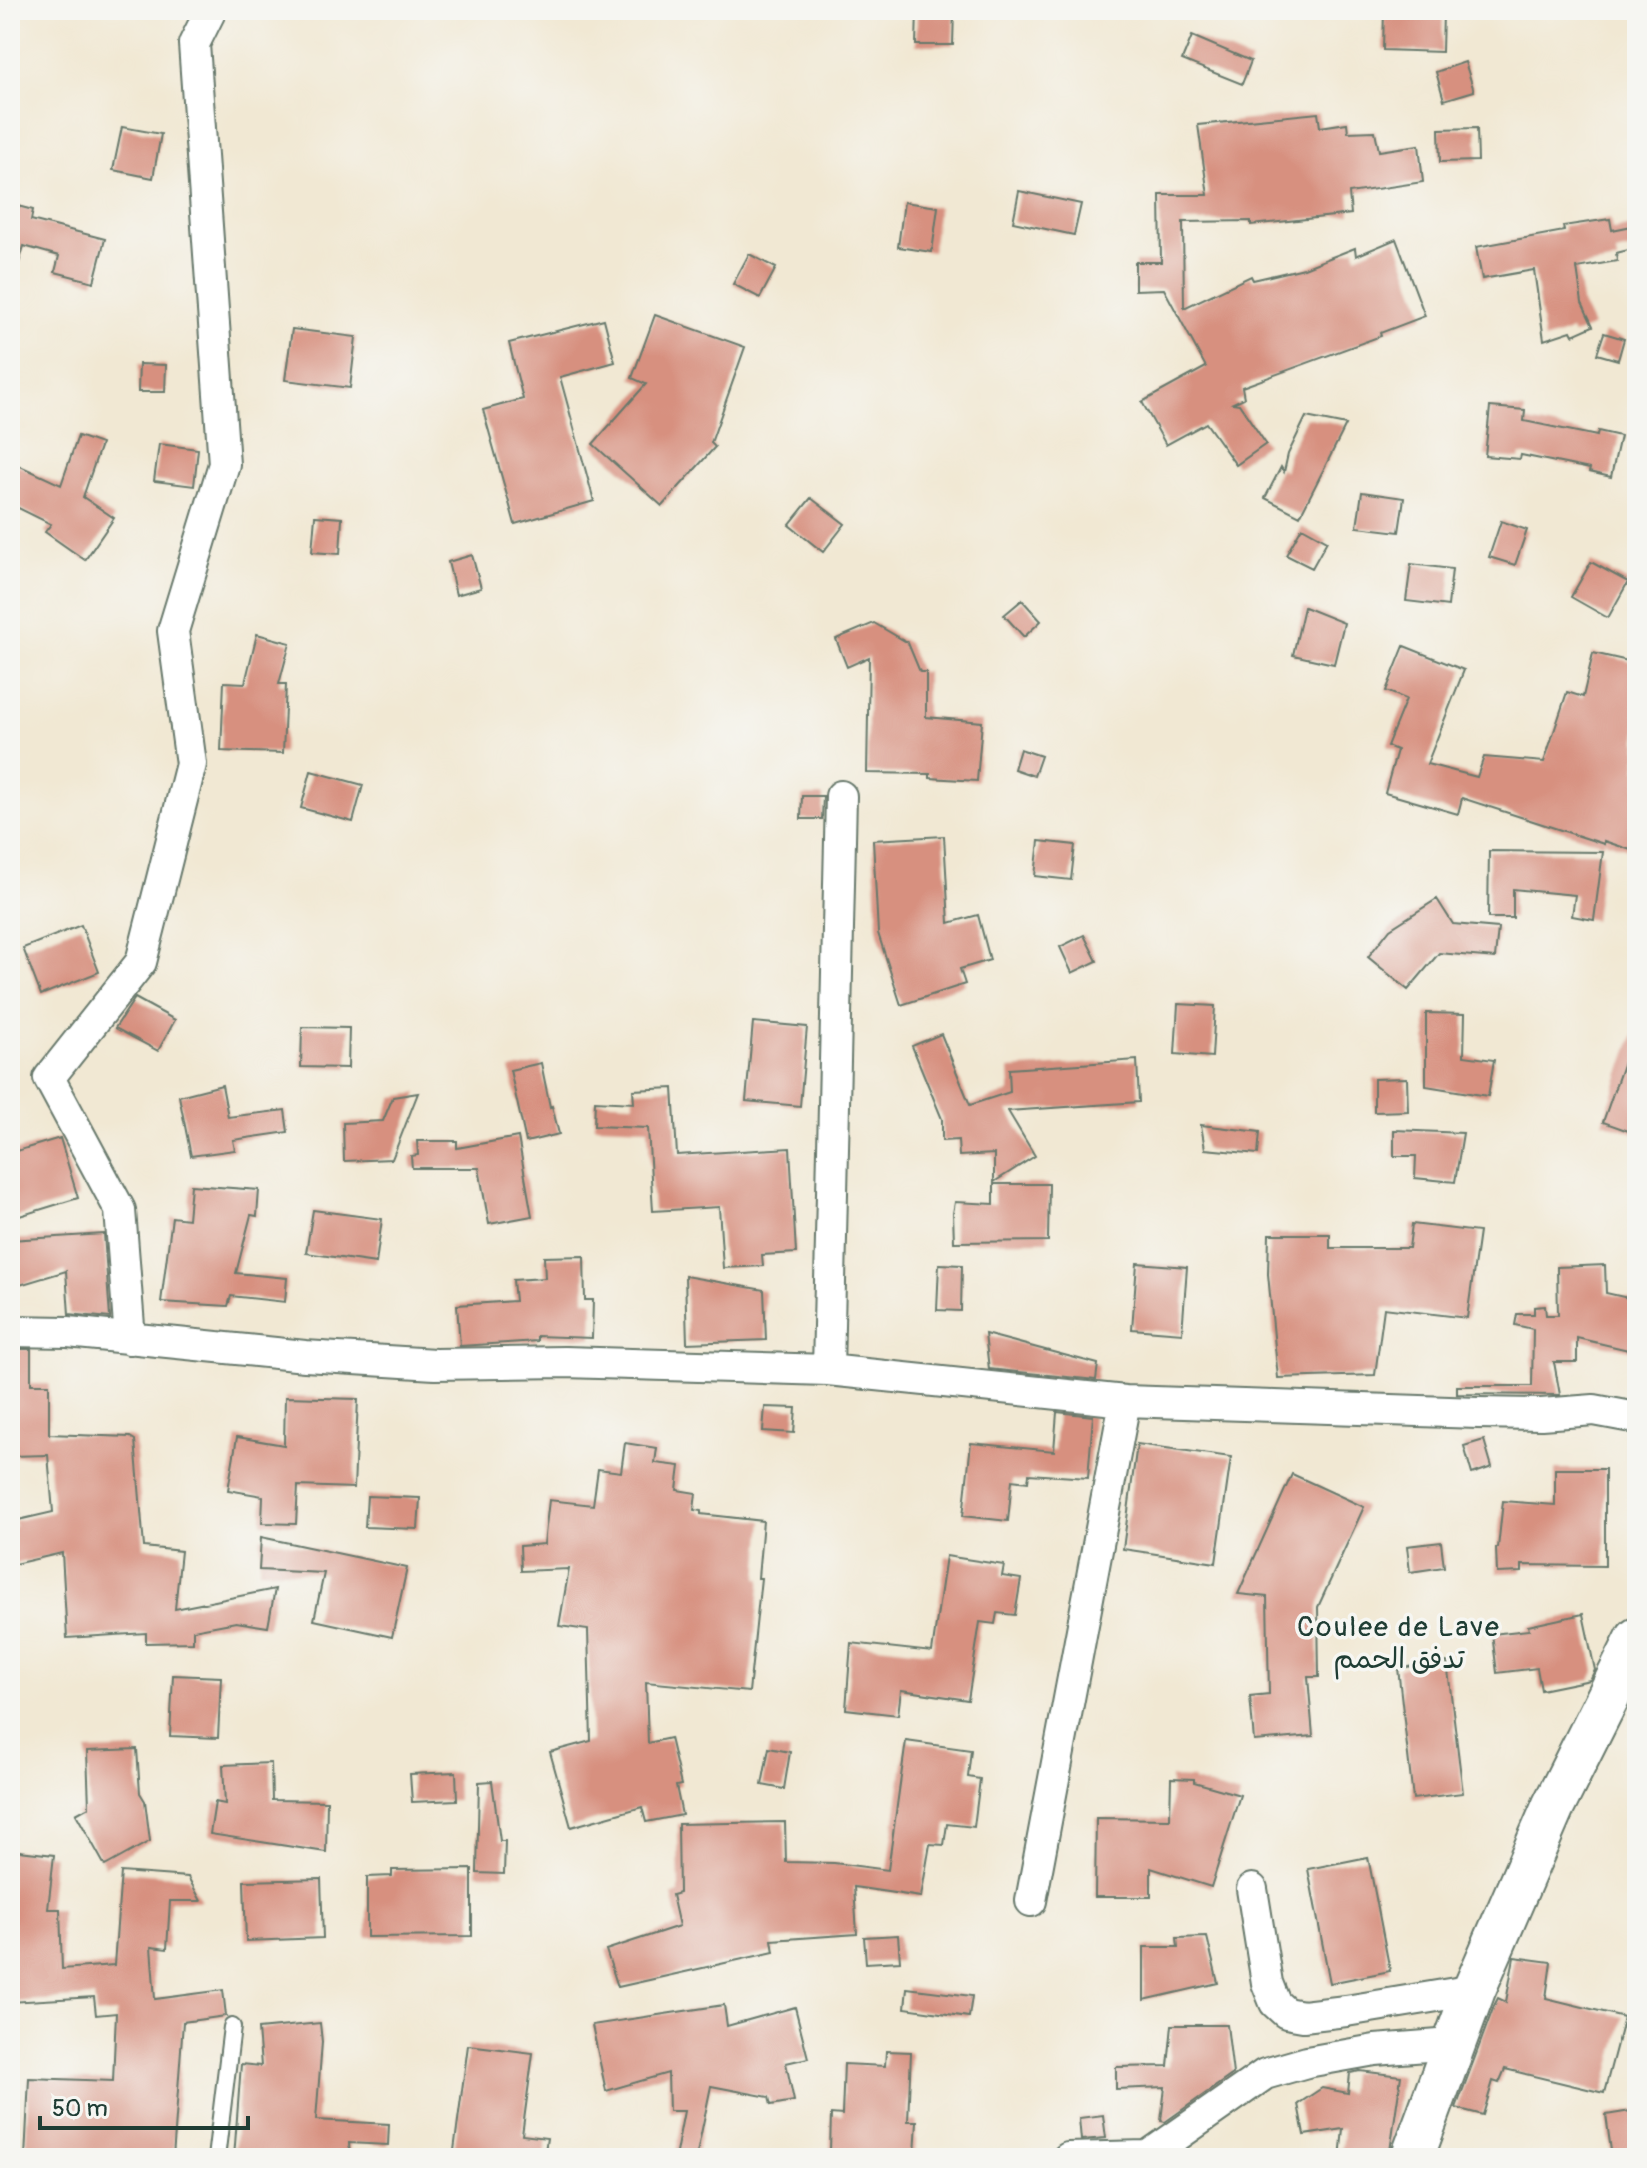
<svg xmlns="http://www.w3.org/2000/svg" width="1647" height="2168" font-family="Pangolin,'Playpen Sans Arabic',sans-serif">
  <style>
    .building { fill: #d7907f }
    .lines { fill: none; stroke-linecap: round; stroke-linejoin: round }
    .service-casing { stroke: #68796c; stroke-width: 20 }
    .minor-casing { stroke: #68796c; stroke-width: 34 }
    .secondary-casing { stroke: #68796c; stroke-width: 46 }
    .service { stroke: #fff; stroke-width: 16 }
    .minor { stroke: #fff; stroke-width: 30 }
    .secondary { stroke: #fff; stroke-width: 42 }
    .labels { text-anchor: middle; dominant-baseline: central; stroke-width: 7; stroke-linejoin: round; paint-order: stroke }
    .neighbourhood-label { font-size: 28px; letter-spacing: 2px; fill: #1f3d34; stroke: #f6f6f2 }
  </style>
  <rect width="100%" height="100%" fill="#f6f6f2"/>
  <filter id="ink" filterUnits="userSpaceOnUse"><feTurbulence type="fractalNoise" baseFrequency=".0125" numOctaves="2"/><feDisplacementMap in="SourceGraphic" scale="16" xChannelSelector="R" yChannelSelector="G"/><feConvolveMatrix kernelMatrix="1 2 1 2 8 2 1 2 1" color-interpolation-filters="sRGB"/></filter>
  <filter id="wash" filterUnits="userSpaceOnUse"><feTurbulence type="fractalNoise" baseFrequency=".006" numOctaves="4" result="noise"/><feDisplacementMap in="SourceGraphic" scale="32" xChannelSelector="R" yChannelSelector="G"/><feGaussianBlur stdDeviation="1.8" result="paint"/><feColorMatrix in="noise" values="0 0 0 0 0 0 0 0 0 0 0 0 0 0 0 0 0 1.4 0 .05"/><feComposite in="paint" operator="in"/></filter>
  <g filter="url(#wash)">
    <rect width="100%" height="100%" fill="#f1e8d3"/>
    <g id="blocks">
      <!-- building -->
      <path class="building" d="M917,10H954L953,45H916Z
        M1384,10L1443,12L1442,52L1383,50Z
        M1192,36L1251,61L1242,84L1182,60Z
        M1465,62L1474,91L1444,100L1436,72Z
        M1318,113L1320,127L1347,123L1348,132L1375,131L1379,151L1419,145L1423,182L1349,193L1351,214L1251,225V221L1183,222L1184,308L1251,276L1253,280L1304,268L1355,248L1356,256L1396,239L1425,316L1380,333L1381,336L1242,387L1244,398L1233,403L1239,404L1266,444L1236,465L1206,423L1166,445L1142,402L1206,367L1164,289L1135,290V262H1161L1160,195H1208L1198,125Z
        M122,127L161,134L153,178L113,170Z
        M1477,128L1478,161L1440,162L1439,129Z
        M1019,191L1081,204L1074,235L1013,222Z
        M904,202L938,207L932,252L898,247Z
        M10,204L33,210L31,220L105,239L94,282L55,272L59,256L24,246L17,270L10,269Z
        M1610,219L1612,230L1637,225V248L1616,253L1617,261L1577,268L1582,303L1593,326L1573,335L1571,331L1544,340L1534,270L1482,279L1476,247L1564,231L1563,226Z
        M749,254L776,268L760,298L733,284Z
        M655,315L745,347L711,443L715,447L662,506L593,444L646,384L632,378Z
        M604,319L615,362L560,377L594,501L515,524L483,410L523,399L509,343Z
        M292,329L356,337L350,388L285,380Z
        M1604,333L1624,339L1618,360L1597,354Z
        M139,364L166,365L165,392H138Z
        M1490,407L1525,410L1524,421L1597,436L1598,431L1620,436L1611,477L1589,472L1590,469L1521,455L1520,459L1485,456Z
        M1306,417L1346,425L1300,516L1265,498L1281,467L1284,472L1288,454Z
        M78,436L101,444L83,497L114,518L85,560L45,532L51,524L10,504V476L16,464L61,485Z
        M159,444L198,449L194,486L154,481Z
        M1362,492L1404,498L1399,532L1357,527Z
        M811,498L845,524L823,552L789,525Z
        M315,516L342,518L340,554L312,552Z
        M1501,521L1527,530L1515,565L1489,557Z
        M1302,527L1327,541L1312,568L1286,555Z
        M472,555L481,588L456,595L448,562Z
        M1591,562L1628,582L1608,618L1571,597Z
        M1411,564L1452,569L1448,606L1406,601Z
        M1022,600L1041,621L1024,637L1004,615Z
        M1304,607L1344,623L1334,664L1293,655Z
        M874,623L908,643L920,672H926V717L982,722L977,781L930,778V774L867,773L869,657L847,667L836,639Z
        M257,634L290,643L279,684H286L283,753L221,751L224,682L245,683Z
        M1404,646L1464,670L1427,764L1477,777L1484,757L1544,762L1567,692L1583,697L1593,653L1637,663V852L1604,841V844L1462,798L1458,814L1385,793L1397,750L1387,746L1406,699L1386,691Z
        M1020,749L1041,756L1034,776L1014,769Z
        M311,771L363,785L353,822L301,808Z
        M802,796H823L822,819H801Z
        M944,836L949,923L978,915L990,960L960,969L965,984L901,1005L878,933L873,840Z
        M1039,841L1075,845L1071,880L1035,876Z
        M1489,851L1603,852L1594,920L1572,916L1575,895L1513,889V918H1488Z
        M1437,899L1453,924L1498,928L1495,958L1439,953L1408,990L1368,957L1390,929Z
        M81,925L99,972L41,995L23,948Z
        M1084,935L1097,961L1072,973L1060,947Z
        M135,998L175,1020L158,1051L115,1028Z
        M1178,1004L1215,1006L1212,1057L1175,1054Z
        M1426,1013L1465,1014L1464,1056L1494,1060L1488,1096L1426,1086Z
        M753,1022L807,1027L800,1106L746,1101Z
        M302,1027L349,1028L348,1068L301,1067Z
        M1634,1033L1637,1034V1134L1603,1122Z
        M941,1034L970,1105L1010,1092L1009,1069L1137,1060L1139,1102L1008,1111L1035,1156L994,1182V1154L959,1156L958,1140L942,1141V1119L912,1046Z
        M541,1063L550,1107L552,1106L559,1134L526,1142L510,1070Z
        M1407,1078L1408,1111L1374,1112V1079Z
        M222,1085L228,1117L285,1110L288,1132L233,1140L235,1150L191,1156L179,1096Z
        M673,1088L677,1155L790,1148L796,1253L762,1255L763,1266L723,1268L719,1207L653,1211L648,1128L594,1126L595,1101L634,1103L633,1090Z
        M418,1093L392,1159L344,1161L343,1123L383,1121L393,1097Z
        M1201,1125L1260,1132L1258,1154L1205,1149Z
        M1394,1130L1463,1133L1455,1182L1415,1178L1416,1156H1394Z
        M518,1137L532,1216L489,1224L479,1168H412L411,1156L418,1155L417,1141H457V1148Z
        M60,1138L78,1198L10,1219V1153Z
        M994,1184H1049L1048,1241L954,1242L953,1213L955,1202L994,1204Z
        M191,1185L259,1190L257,1216L251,1215L236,1273L287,1278L285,1302L231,1296L228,1306L161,1302L172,1217L188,1219Z
        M313,1210L382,1219L376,1263L306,1253Z
        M1412,1224L1479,1232L1467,1318L1384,1308L1375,1375L1278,1378L1268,1274L1269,1234H1330V1248H1409Z
        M104,1234L110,1318L69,1314L66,1271L10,1288V1240Z
        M584,1256L585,1300H593L592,1338L537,1336V1341L460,1346L457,1305L515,1301L513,1280L545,1278L544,1257Z
        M1137,1263L1187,1267L1182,1333L1132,1329Z
        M939,1264L962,1265L961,1311L937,1310Z
        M1605,1265L1606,1293L1637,1300V1352L1577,1338V1362H1554L1560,1395L1457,1394V1386H1532L1533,1329L1515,1325L1517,1314H1534V1307L1545,1306L1546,1315H1558L1557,1267Z
        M685,1276L764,1290L766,1340L687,1343Z
        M985,1334L1098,1364L1096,1380L989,1369Z
        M10,1349H31V1384H49V1434L130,1437L135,1440L144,1547L181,1551L175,1609L275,1589L268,1627L236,1622L193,1630V1642L146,1643V1633L67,1638L62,1553L10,1565V1528L15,1527L14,1521L53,1512L48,1455L10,1456Z
        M285,1397L358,1399L354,1488L298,1486L296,1524L262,1523L263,1496L228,1490L237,1437L284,1445Z
        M765,1407L796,1408L794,1433L763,1431Z
        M1057,1412L1093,1416L1088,1478L1029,1474L1028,1482L1012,1480L1008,1521L963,1516L971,1443L1054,1451Z
        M1484,1440L1492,1467L1472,1474L1464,1446Z
        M625,1443L657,1448L655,1463L680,1466L677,1490L696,1493L694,1510L701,1511V1514L763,1521L758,1578H761L749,1692L646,1682L648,1743L670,1738L681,1785L676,1786L682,1815L646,1822L642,1807L571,1827L550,1752L591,1741L588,1630L559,1626L569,1569L521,1571L520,1546L544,1544L549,1500L593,1505L598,1469L621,1472Z
        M1137,1444L1231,1457L1216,1563L1123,1549Z
        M1555,1469H1605V1566L1522,1565V1572L1497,1573L1496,1548H1498L1503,1501L1555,1505Z
        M1292,1474L1364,1507L1318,1607L1319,1677H1308L1313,1736L1254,1741L1250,1696L1269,1694L1267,1597L1238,1594Z
        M367,1496L420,1498L418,1529L365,1527Z
        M261,1537L407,1568L392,1637L314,1620L324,1573L259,1570Z
        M1441,1542L1444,1567L1410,1572L1407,1546Z
        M946,1556L1004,1565L1002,1576L1021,1579L1015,1615L997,1613L995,1624L980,1622L968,1700L901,1690L898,1715L846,1709L851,1643L932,1652Z
        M1583,1614L1595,1670L1590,1680L1541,1690L1537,1668L1497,1673L1492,1634L1529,1630L1528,1626Z
        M1447,1662L1463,1793L1413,1799L1398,1668Z
        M173,1675L221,1677L218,1738L170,1736Z
        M906,1741L971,1750L968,1777L980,1779L974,1827L947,1824L944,1845L930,1844L921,1897L854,1887L857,1934L772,1940L774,1952L618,1987L606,1950L679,1926L672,1895L679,1893L678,1824L785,1822L786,1862L834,1863L888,1870Z
        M769,1748L790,1752L784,1789L762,1785Z
        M137,1749L140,1793L145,1801L150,1841L105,1866L76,1814L89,1807L87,1751Z
        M271,1763L272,1800L327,1801L326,1852L210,1834L215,1802L225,1804L223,1765Z
        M456,1772L457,1800L412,1802L410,1774Z
        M1171,1778L1194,1779V1782L1240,1795L1211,1887L1151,1868V1897H1095L1096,1818L1170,1819Z
        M492,1781L500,1841H505L504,1874L477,1873L479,1782Z
        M10,1850L54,1855L48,1909H60L62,1969L114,1965L121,1872L188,1877L201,1901H170L167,1949L151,1947L155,1999L223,1990L226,2016L183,2022L173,2158H25L29,2078L113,2081L116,2013L96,2015L94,1997L10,2002Z
        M1368,1857L1390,1971L1330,1983L1308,1869Z
        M472,1869V1936L367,1937V1877L392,1876V1870Z
        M321,1879L323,1938L246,1941L244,1881Z
        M898,1935L900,1961L866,1963L864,1937Z
        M1207,1937L1218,1983L1144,2000V1947H1178L1177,1938Z
        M1514,1957L1551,1962L1546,1998L1624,2017L1604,2093L1505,2069L1499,2083L1493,2081L1483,2115L1456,2108L1494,2006L1498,1998L1506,2002Z
        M907,1988L972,1996L969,2017L905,2008Z
        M724,2005L727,2026L795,2007L808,2058L786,2063L794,2101L771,2105L769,2097L711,2086L696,2158H675L684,2111H669L668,2073L606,2091L592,2025Z
        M320,2023L322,2042L316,2120L389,2124L388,2145L349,2143L350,2158L257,2153V2158H234L241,2064L261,2066L258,2029Z
        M1172,2025H1227L1233,2074L1165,2122L1161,2121L1165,2087L1116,2089V2067L1168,2066Z
        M468,2045L533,2053L522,2135L547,2138L544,2158H453Z
        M886,2051L911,2052L908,2121H917L915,2155L830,2151L831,2114L842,2115L844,2064L885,2066Z
        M1360,2071L1401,2076L1389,2158H1340L1343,2129L1304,2135L1298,2104L1322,2088L1348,2093L1350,2073Z
        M1637,2110V2158H1612L1606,2115Z
        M1103,2115L1106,2138L1081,2140L1079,2118Z"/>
    </g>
  </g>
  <g filter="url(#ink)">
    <use href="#blocks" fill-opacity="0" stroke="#68796c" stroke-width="2"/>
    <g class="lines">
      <defs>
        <path id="service" d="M216,2158L232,2027"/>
        <path id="minor" d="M10,1331L68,1332L305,1356L435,1364L565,1362L828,1370L1125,1401L1478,1413L1541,1414L1594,1410L1637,1418
          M130,1339L120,1210L49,1078L141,962L191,764L173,631L224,464L194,44L211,10
          M828,1370L841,796
          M1252,1889L1267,1983L1275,2003L1286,2013L1303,2016L1346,2011L1474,1990
          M1031,1901L1125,1401
          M1068,2158L1146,2156
          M1145,2158L1265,2074L1307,2062L1375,2050L1452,2044"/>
        <path id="secondary" d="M1412,2158L1474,1990L1553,1807L1637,1639"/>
      </defs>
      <!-- service casing -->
      <use href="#service" class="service-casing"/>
      <!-- minor casing -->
      <use href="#minor" class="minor-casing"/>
      <!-- secondary casing -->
      <use href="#secondary" class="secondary-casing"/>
      <!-- service -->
      <use href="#service" class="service"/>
      <!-- minor -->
      <use href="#minor" class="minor"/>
      <!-- secondary -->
      <use href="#secondary" class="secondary"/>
    </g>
  </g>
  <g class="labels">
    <!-- neighbourhood labels -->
    <g class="neighbourhood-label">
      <text x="1399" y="1627">Coulee de Lave<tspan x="1399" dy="32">تدفق الحمم</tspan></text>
    </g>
  </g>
  <!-- margin -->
  <rect width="1647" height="2168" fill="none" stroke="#f6f6f2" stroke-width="40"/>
  <!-- scale -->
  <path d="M40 2116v12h208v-12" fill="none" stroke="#1f3d34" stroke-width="4"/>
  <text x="52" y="2116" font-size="24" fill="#1f3d34" stroke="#f6f6f2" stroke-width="6" paint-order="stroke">50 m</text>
</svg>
